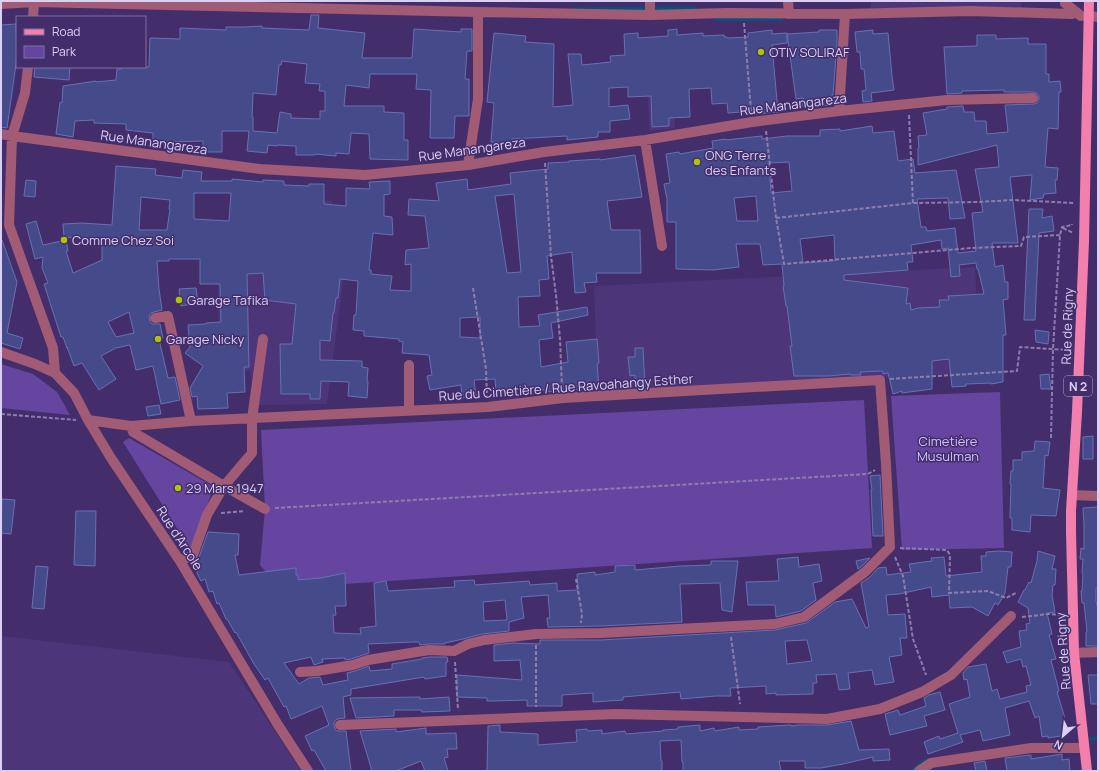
<svg xmlns="http://www.w3.org/2000/svg" width="1099" height="772" font-family="Manrope,sans-serif">
  <style>
    .built { fill: #4d3579 }
    .green { fill: #6645a0 }
    .lines { fill: none; stroke-linecap: round; stroke-linejoin: round }
    .stream { stroke: #00567d; stroke-width: 3.5 }
    .building { fill: #454b8a; stroke: #6870b3; fill-rule: evenodd }
    .path { stroke: #8c7dae; stroke-width: 2; stroke-dasharray: 4 2; stroke-linecap: butt }
    .minor { stroke: #a25b75; stroke-width: 10 }
    .major { stroke: #f380ac; stroke-width: 10 }
    .poi-dot { fill: #b0c500; stroke: #432e6b; stroke-width: 1.5 }
    .labels { text-anchor: middle; dominant-baseline: central; stroke-width: 3; stroke-linejoin: round; paint-order: stroke }
    .shield { fill: #432e6b; stroke: #ad9fcc; stroke-width: 1 }
    .shield-label { font-size: 12px; font-weight: bold; fill: #dad0f5 }
    .poi-label { font-size: 13px; fill: #dad0f5; stroke: #432e6b; text-anchor: start }
    .street-label { font-size: 13px; fill: #dad0f5; stroke: #432e6b }
    .park-label { font-size: 13px; fill: #d2c4fa; stroke: #432e6b }
  </style>
  <rect width="100%" height="100%" fill="#432e6b"/>
  <!-- built -->
  <path class="built" d="M871,1H1021V12L871,8Z
    M673,95L675,128L649,131L648,96Z
    M292,199L332,201L331,233L349,235L327,404L258,405L250,371L220,370L218,285L243,286L249,211Z
    M975,267L980,372L598,395L594,286Z
    M1,636L229,662L301,771H1Z"/>
  <!-- green -->
  <path class="green" d="M1,364L33,374L57,392L70,415L1,408Z
    M1000,392L1004,548L902,550L891,396Z
    M864,400L872,548L301,587L266,572L260,565L265,509L261,430Z
    M129,438L214,487L190,549L123,442Z"/>
  <g class="lines">
    <!-- stream -->
    <path class="stream" d="M574,9L695,8
      M716,19H781
      M1091,739L1098,738
      M913,771L924,761L929,760"/>
  </g>
  <!-- building -->
  <path class="building" d="M311,15H319L318,28L365,33L362,58H412L414,29L461,32V29H472V51H467L465,79H469V116H455L454,138H430L431,90L416,89L417,74H370L369,88L346,85L344,106H384V112L404,113V140H408V160L370,159L369,134L351,133L349,154L336,153V156L315,154V155H296V146L277,145V146L268,145L267,153L247,151L249,131H222V152H203V141L169,142V144L153,142V133L126,130V124L94,123V120L75,121L73,137L56,134L60,102L62,103L63,86L96,81V82L116,80L117,69H121L122,67H149L150,38L180,39V28L226,30V27H244L262,26V28L309,30ZM282,61L307,64L305,83L320,84L319,91H325V111H320V119L291,118V114L280,112L277,133L253,131V117H252L253,93L276,95L279,65H281Z
    M16,24L17,57L7,128L1,127V25Z
    M677,29V35L703,33V36L724,35V37H727V38L748,37V33L772,30V34L787,33V43L772,45L778,112L753,114V111L728,113L727,103L712,104L711,88L689,89L690,117L669,118V126L652,127L651,96L628,97V87L609,88V107L628,105L630,119L610,121V132H598V137L567,140V136L512,139L511,144L491,142L494,103L487,102L494,33L526,36L525,42L554,44L553,107L573,105L568,54H581L582,65L611,62L610,56L625,55L624,34L638,33V38L668,36V30Z
    M819,30H837V43L833,95H832V105L803,107V98L796,99L787,34L819,32Z
    M873,30V34L888,33L892,76L894,90L871,93L872,101L863,102L862,91L866,90L864,69H861L860,52H857L855,32Z
    M977,35H996V39L1028,38V44H1046V74H1049V82L1060,81L1061,92H1059L1058,129L1048,128L1045,167L1058,168L1057,180H1055L1056,193L1044,194L1043,198L1030,200L1032,175L1010,177L1018,243H992L995,267L1003,265L1005,282H1008V299L1003,300L1006,335H1003V382L991,384V383L966,384V386L952,387L949,359L932,361V389L902,393V391L893,394L888,373L883,374V371L860,372L861,375H850V374L829,376H794L790,346H792L787,306H786L783,286H784L782,264L763,265L760,244H736L739,267L713,270L676,269V222H667V199L664,184L670,183L666,154L679,152L680,154L713,148L712,141L726,139V140L762,136V139L787,136H820V130L840,129V131L872,126L873,133L894,131L898,161L913,159L915,173L956,170L965,218L950,219L948,198L917,199L921,227H926L927,231L955,228L958,253L976,251L972,213L983,212L975,169L999,167L997,145L918,165V148H919L918,136L927,135L923,113L947,109V107L963,106L964,112H974L975,121H986L987,134L1008,132L1005,105L1034,104L1037,103L1039,98L1038,94L1033,92H1004V90L962,91V93L947,94L944,47L977,46ZM789,162L792,191L771,193L769,163ZM756,196L758,221H737L734,198ZM834,235L835,260L834,261L803,263L800,239ZM941,240L942,249L948,248L951,277L960,276L959,265L976,263L977,269H978L984,294L948,296L949,300H939L940,307L918,308L911,310L910,303L906,304L908,288L844,280V275L908,270L907,262H913L911,245Z
    M35,67H70L69,80L34,77Z
    M635,155L642,197L607,201L611,230H640L641,273H596L597,282L584,283L586,292L575,293L572,252L547,256L549,279L539,280L540,296L518,297L519,327L540,326L538,315L587,307L588,315L551,323L553,338L539,340L541,367L568,362L566,342L597,339L599,363L597,364L599,388L545,392V390H537L536,387L507,389V392H496L495,379L474,380L476,397L462,398L461,385L430,390L427,376L432,375L429,355L402,353L403,342L399,341V339L364,336V331L353,330L354,315H356L358,281L340,279L338,298H336L334,313H333L330,341L320,340V360L362,361V367L368,368L367,381H368L367,398L348,396L349,382L321,381L320,399H310V394H281L280,344H292L296,304L265,300L263,273L247,274L249,367H244L245,392L227,393L228,408L198,409L197,396L192,397L190,388L203,366L185,353L190,347L188,325L206,324V323L221,322L220,284H200V259H169V261H157L159,289L162,310L154,312L151,313L149,316L150,322L152,324H160L163,338L158,335L168,378L175,377L180,400L161,404L153,366L136,370L130,345L116,348L101,356L116,379L99,390L82,363L74,366L67,347V348L63,337H61L44,284L48,283L42,268L43,257L35,259L26,224L36,221L43,245L66,240L68,251H66L73,273L102,260V239L64,237L63,224L82,223L112,225L116,166L156,169L155,175L182,178L183,170L202,172L201,181H232V179L263,182V180L284,181V185L309,186V184H324V204L346,206V188L370,189L369,182L390,181V194L384,195V216L392,217L393,235L373,233L369,270H371V274L392,276L390,290L411,291V264L405,265L406,250L429,248L425,216L408,215L409,199L439,201L436,183L467,179L468,190L511,184L510,173L548,169V163L569,162V161L600,159V160ZM194,193H231L229,221L194,219ZM514,194L521,272L507,273L495,196ZM141,197L170,200L169,209H170L167,230H139ZM129,312L134,333L116,337L108,322ZM480,317V338L460,337V318Z
    M26,180L36,181L35,197L24,196Z
    M1029,209H1043L1042,218L1052,216L1054,231L1039,233L1035,320H1024Z
    M1,240H2L17,282L7,333L23,338L20,349L1,343Z
    M196,288L198,303L181,306L179,289Z
    M1035,330L1049,332L1048,344L1036,342Z
    M635,348H643L645,387H635V375L630,376L628,357H635Z
    M1049,374L1051,389H1041L1040,375Z
    M159,405L161,414L148,416L146,407Z
    M1093,436V459H1083V437Z
    M1035,441L1050,442L1048,456L1045,455L1043,488L1060,490L1056,516L1031,515L1030,532L1012,530V518H1010L1011,484H1010L1011,471H1013V460H1022V452L1034,451Z
    M880,475L883,536H873L871,490H872L870,476Z
    M2,499L15,500L11,534L1,533Z
    M1098,507V587L1096,588V601L1098,609V646H1086V632H1087L1084,603H1082L1081,591H1082L1083,573H1082L1083,559H1080L1081,548L1084,549V525L1083,508Z
    M76,511H96L95,566L74,565Z
    M208,532L239,534L238,555H235L239,575L296,568V575H298V580L321,578L345,573L346,606H335L336,615H333L334,633L361,634L360,628L376,626L374,583L386,581L388,591L455,587L454,581L474,580L475,585L529,581L530,585L557,583V591L578,590L577,574L595,572V575L615,572V566L635,565V570L680,566L711,565V561H738L732,612L722,610L720,583L680,584L682,622L601,626L548,627L547,618H550L548,595L521,597L524,618L509,622V631L482,634L463,639L445,643V644H429L420,645L419,642H412L368,644L369,653L351,659L345,660V658L322,659L323,662L314,665L311,657L284,663L299,684L309,678L320,677L323,685L348,680L347,673L355,671L369,666L370,671L392,669V664L422,659V658L429,657H447L448,662H446V676L425,679L424,677L351,689V695L343,697L345,718L337,719L334,722V725L335,729L337,731H346L351,771H326L314,750L312,751L305,736L329,725L322,706L291,719L286,706L284,707L269,680L268,678L265,680L254,664L236,632L235,633L227,619H226L219,603L217,604L213,591L209,592L205,579L201,581L197,573V560L199,557ZM505,600L507,620L484,621L483,602Z
    M999,551L1012,552L1011,567H1008L1005,593L998,605L995,603L988,616L972,607L950,608L949,595L932,597L931,587L899,594L886,595L888,615L905,614L907,638H900L902,655L889,657L894,682L875,685L872,670L848,673L850,689L839,690L836,674L816,675L817,683H813V694L776,695V693L766,694V686L730,688L731,696H716L681,699L680,692L623,697V700L593,702V693L562,695V706H527V700L494,701H487V698L457,697V675L522,680L520,660L494,661V645L513,643L540,644V640H601L775,630L806,623L835,602L852,599L866,628L869,627L861,583L870,577L878,568L886,567L887,575L911,572L909,564L932,561L931,558L944,557L946,576L982,572L981,556H986V552ZM807,640L812,661L787,664L785,641Z
    M1038,551L1055,556L1052,569H1056L1055,585H1053L1052,595L1055,612L1047,613L1052,634L1049,635L1056,659L1051,660L1059,691L1057,692L1064,715L1067,735L1048,738V736L1042,737L1039,716L1035,718L1029,701L1005,708L1010,735L983,741L980,730L960,735L963,742L928,754L924,742L939,736L940,739L958,733L949,704L970,697L967,679L964,680L963,673L968,667L986,664L992,691L997,689L1000,699L1027,692L1026,686L1031,685L1026,666L1023,667L1021,659L1007,663L1003,652L1021,647L1019,631L1027,630L1026,624L1030,623L1028,608L1018,602L1024,590H1025L1029,582L1031,583L1037,561Z
    M798,557L799,567L819,564L822,581L813,583L816,600L801,611L776,617L775,605H748L746,582L779,581L777,559Z
    M870,558L861,567L858,569L856,561Z
    M36,566L48,567L44,609L32,608Z
    M1088,675H1098V704H1091Z
    M940,692L945,710L924,716L927,726L890,735L885,714L898,710L900,715L926,706L924,698L929,695Z
    M420,697V699L449,697L450,711L422,712L421,710H394V716L356,718L350,698Z
    M851,721L859,750L889,749L890,760L873,761V757L843,764L821,768H805V761H779L781,771H683V762H682L681,740L660,741L661,761H662V771H487L488,726L500,725V732L538,734V745L577,742L576,730L587,729V731L602,730V734L625,731L626,734L663,731V730L678,729V727L700,725V731L714,728L715,731L739,727V730L758,729V727L789,725H791V726L799,725H827Z
    M426,728V734L456,733L457,749H447L448,757L444,758L448,771H425L421,761L396,771H372L360,731L396,729V732Z
    M1062,754V760L1069,759L1070,771H1007L1005,758L1031,755V759Z
    M985,761L987,771H976L974,763Z"/>
  <g class="lines">
    <!-- path -->
    <path class="path" d="M744,23L751,111
      M909,115L913,203
      M766,131L776,218
      M545,163L551,256L556,295L560,339L562,388
      M1063,228L1073,233
      M1060,235L1024,237L1021,246L971,248L784,264L776,218L913,203L978,202L1013,200L1074,203
      M473,288L486,369L487,396
      M890,379L1017,371L1020,347L1068,350
      M1,414L76,420
      M1051,438L1053,349L1060,235L1062,227L1072,225V224
      M275,508L868,474L875,470
      M221,513L245,511
      M900,548L947,550L950,555L949,593L988,591L1006,598L1016,593
      M895,557L903,576L913,639L926,675
      M576,579L582,614L581,623
      M1022,617L1049,614L1062,615
      M731,637L740,704
      M536,645V707
      M455,662L458,710"/>
    <!-- minor -->
    <path class="minor" d="M788,1L789,14
      M1066,1L1065,3L1081,16
      M1,4L34,2L478,12L650,15L727,13L845,14L970,11L1072,14
      M650,15V1
      M1088,16L1098,17
      M33,17L34,2
      M28,67L25,93L12,136L9,225L53,348L55,373
      M839,111L845,14
      M1,134L12,136L260,169L365,175L468,165L544,152L645,140L752,122L839,111L947,100L1033,98
      M645,140L662,246
      M468,165L478,99V12
      M155,318L168,316L191,421
      M1,352L35,364L55,373L74,393L88,420L111,458L180,561L278,725L308,771
      M409,411V365
      M88,420L131,426L191,421L488,407L563,398L880,380L886,464L890,547L865,572L804,617L775,624L601,633L536,634L484,640L468,644L454,651L429,650L368,660L353,665L317,671L300,672
      M131,426L133,432L224,486L265,509
      M1072,495L1098,496
      M180,561L193,555L207,515L224,486L252,453V419L263,339
      M1074,653L1098,652
      M340,725L617,714L827,719L880,709L922,692L951,675L1011,616
      M919,771L931,763L1031,748H1084"/>
    <!-- major -->
    <path class="major" d="M1087,771L1074,653L1071,532V511L1077,412L1084,241L1089,1"/>
  </g>
  <!-- markers -->
  <g class="poi-dot">
    <circle cx="761" cy="52" r="4"/>
    <circle cx="697" cy="162" r="4"/>
    <circle cx="64" cy="240" r="4"/>
    <circle cx="179" cy="300" r="4"/>
    <circle cx="158" cy="339" r="4"/>
    <circle cx="178" cy="488" r="4"/>
  </g>
  <g class="labels">
    <!-- shield labels -->
    <rect class="shield" x="1064" y="376" width="28" height="20" rx="3"/>
    <g class="shield-label">
      <text x="1078" y="386">N 2</text>
    </g>
    <!-- poi labels -->
    <g class="poi-label">
      <text x="769" y="52">OTIV SOLIRAF</text>
      <text x="705" y="155">ONG Terre<tspan x="705" dy="15">des Enfants</tspan></text>
      <text x="72" y="240">Comme Chez Soi</text>
      <text x="187" y="300">Garage Tafika</text>
      <text x="166" y="339">Garage Nicky</text>
      <text x="186" y="488">29 Mars 1947</text>
    </g>
    <!-- street labels -->
    <g class="street-label">
      <text transform="translate(793 104) rotate(-7)">Rue Manangareza</text>
      <text transform="translate(154 142) rotate(8)">Rue Manangareza</text>
      <text transform="translate(472 149) rotate(-8)">Rue Manangareza</text>
      <text transform="translate(1067 326) rotate(-88)">Rue de Rigny</text>
      <text transform="translate(566 387) rotate(-4)">Rue du Cimetière / Rue Ravoahangy Esther</text>
      <text transform="translate(180 538) rotate(57)">Rue d'Arcole</text>
      <text transform="translate(1063 651) rotate(-94)">Rue de Rigny</text>
    </g>
    <!-- park labels -->
    <g class="park-label">
      <text x="948" y="441">Cimetière<tspan x="948" dy="15">Musulman</tspan></text>
    </g>
  </g>
  <!-- border -->
  <rect width="1099" height="772" fill="none" stroke="#dad0f5" stroke-width="4"/>
  <!-- legend -->
  <rect x="16" y="16" width="130" height="52" fill="#432e6b" stroke="#7f6fa2"/>
  <rect x="24" y="29" width="20" height="6" fill="#f380ac" stroke="#7f6fa2"/>
  <text x="52" y="36" font-size="12" fill="#dad0f5">Road</text>
  <rect x="24" y="46" width="20" height="12" fill="#6645a0" stroke="#7f6fa2"/>
  <text x="52" y="56" font-size="12" fill="#dad0f5">Park</text>
  <!-- north arrow -->
  <g transform="translate(1063 736) rotate(208)" stroke="#432e6b" stroke-width="3" paint-order="stroke">
  <path d="M0-3L7 15L0 10L-7 15Z" fill="#dad0f5"/>
  <text y="-6" font-size="11" font-weight="bold" text-anchor="middle" fill="#dad0f5">N</text>
  </g>
</svg>
